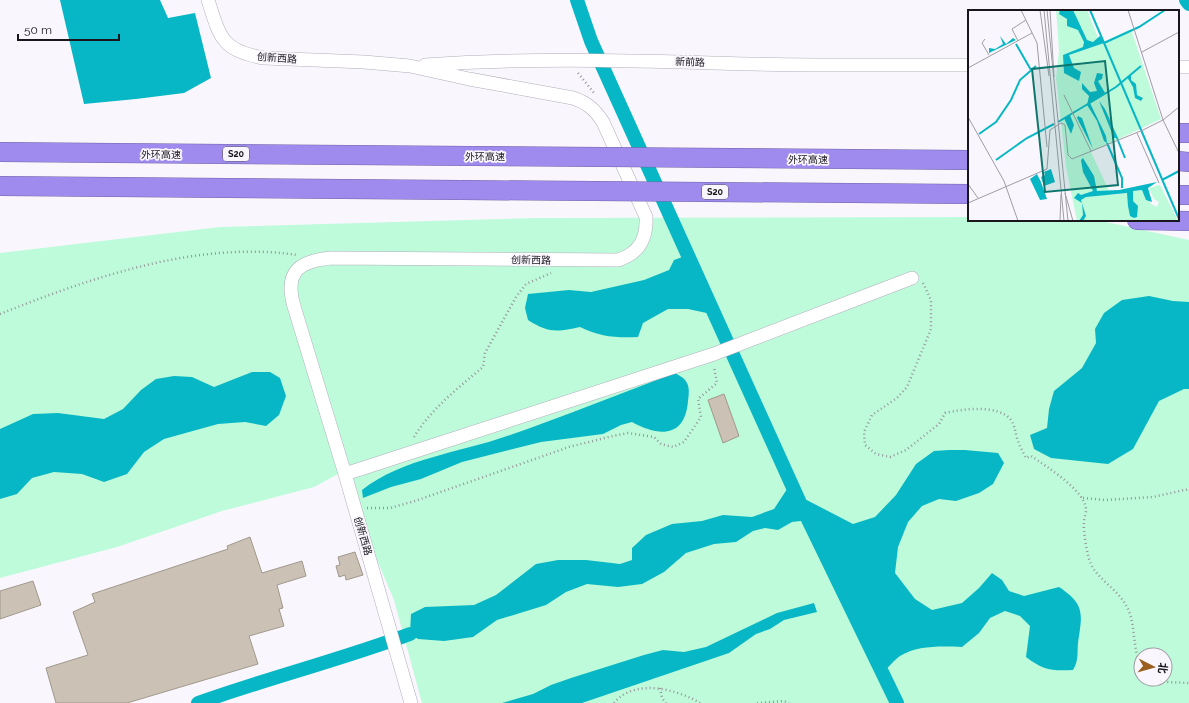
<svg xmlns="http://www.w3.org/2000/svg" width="1189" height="703" font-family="Raleway,'Noto Sans SC',sans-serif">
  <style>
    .green { fill: #befbdb; fill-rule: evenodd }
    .water { fill: #08b7c5 }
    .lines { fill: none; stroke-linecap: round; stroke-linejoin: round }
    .canal { stroke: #08b7c5; stroke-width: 14 }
    .building { fill: #cbc2b5; stroke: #a0988b }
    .minor-casing { stroke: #b1adbb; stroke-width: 14 }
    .highway-casing { stroke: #7062a4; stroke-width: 20 }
    .path { stroke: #97959b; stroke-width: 2.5; stroke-dasharray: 1 3; stroke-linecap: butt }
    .minor { stroke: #fff; stroke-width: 13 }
    .highway { stroke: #9f8bee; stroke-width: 19 }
    .highway-bridge-casing { stroke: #7062a4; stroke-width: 20; stroke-linecap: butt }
    .highway-bridge { stroke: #9f8bee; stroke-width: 19 }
    .labels { text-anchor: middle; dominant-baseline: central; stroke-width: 3.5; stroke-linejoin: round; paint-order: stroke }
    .shield { fill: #f9f7fd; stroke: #5c5a60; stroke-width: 1 }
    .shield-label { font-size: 9px; font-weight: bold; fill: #19171c }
    .street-label { font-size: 10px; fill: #19171c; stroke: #f9f7fd }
    .inset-river { fill: none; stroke: #08b7c5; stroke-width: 2 }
    .inset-road { fill: none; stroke: #9f9da3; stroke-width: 1 }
    .view { fill: #0f766e; fill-opacity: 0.15; stroke: #0f766e; stroke-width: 2 }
    .inset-edge { fill: none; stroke: #19171c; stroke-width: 2 }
  </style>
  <rect width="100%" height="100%" fill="#f9f7fd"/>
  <!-- green -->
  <path class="green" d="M969,217V220H1097L1189,240V703H422L394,600L340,473L314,487L222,511L117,547L0,578V253L220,227L536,218ZM1141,655H1165V679H1141Z"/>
  <!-- water -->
  <path class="water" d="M60,0H160L168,18L195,13L211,78L184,93L136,99L84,104Z
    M688,255L716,315L688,309H668L643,323L638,337C617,338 600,337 580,327C557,332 548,333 528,320L525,308L528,294L569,290L591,292L644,280L669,270L674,260Z
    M1149,296L1173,301L1189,302V389H1184L1159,401L1133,449L1108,464L1051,458L1034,449L1030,435L1047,428L1049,409L1054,391L1082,368L1096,343L1095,329L1104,313L1122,300Z
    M252,372H270L280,378L286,396L279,415L266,426L245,422L218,424L164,439L144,452L127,474L104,482L82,474L54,472L32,478L17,494L0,499V429L33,414L58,413L104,419L123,409L141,390L156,379L174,376L192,377L214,387Z
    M675,373C678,375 683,377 685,380C690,386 689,393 688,401C685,438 659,437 632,422L621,425L603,434L541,442L462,462L421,479L391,487L363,498L362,490C403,458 459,453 507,436C563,417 619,394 675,373Z
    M949,450H965L998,453L1004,463L993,484L979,493L956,501L939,499L922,506L908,522L898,547L895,573L915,599L932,610L962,603L979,588L992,573L1002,580L1009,591L1024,596L1059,587C1086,605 1082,614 1078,643C1077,653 1079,660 1073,670C1051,671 1043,670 1026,657L1030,626L1020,616L1005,611L990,618L979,633L962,647C943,646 917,645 900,656C894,660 888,668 882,673L809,520L792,522L778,530L765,528L753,531L736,542L714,544L686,553L664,572L642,584L618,587L587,584L566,592L546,605L497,620L473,637L444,641L418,639L410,634L411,614L425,607L474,605L496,595L536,564L558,560H586L620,564L632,560V548L646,535L672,524L702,521L723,515L752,517L774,509L791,483L797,495L853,524L875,517L896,495L916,464L934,451Z
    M814,603L817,612L784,620L770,629L756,634L729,653L582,703H502L533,694L551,685L571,678L644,655L663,650L684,652L706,647L777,613Z"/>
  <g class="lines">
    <!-- canal -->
    <path class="canal" d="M577,0L591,41L800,503L897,703
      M1186,0L1189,4
      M198,703C268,678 340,660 410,634"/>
  </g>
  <!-- building -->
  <path class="building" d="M724,394L739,436L723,443L708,400Z
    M250,537L262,573L302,561L306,576L277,585L283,608L279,609L284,626L249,636L258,664L127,703H56L46,668L88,655L73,612L95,602L92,594L228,549L227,546Z
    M355,552L363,575L346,580L345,575L339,577L336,566L340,565L338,557Z
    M33,581L41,605L0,619V591Z"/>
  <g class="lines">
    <defs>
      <path id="minor" d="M208,0C220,38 222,51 264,58L364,62L410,66L469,79L573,98C588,103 595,110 603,122L646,217C647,238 640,253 618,260L331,258C301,261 285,270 293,303L345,474L411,703
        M425,65C521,58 616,60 712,63C798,66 883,65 969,65
        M1178,67H1189
        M345,474L714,354L912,278"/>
      <path id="highway" d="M1178,133H1189
        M0,152L473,156
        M1178,161L1189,162
        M0,186L461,190
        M1178,195H1189
        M1137,220L1189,221"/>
    </defs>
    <!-- minor casing -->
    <use href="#minor" class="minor-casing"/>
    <!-- highway casing -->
    <use href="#highway" class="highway-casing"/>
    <!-- path -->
    <path class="path" d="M578,73L594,93
      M923,283L931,300V329L907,387L897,398L872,415L864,432L865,445L876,454L890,457L906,450L939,424L945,413C962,409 999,404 1011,420C1015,426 1015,431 1017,438C1019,445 1023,452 1026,458L1031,456C1046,466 1086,491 1086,510C1086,514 1084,518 1084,522C1083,531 1087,554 1090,562C1097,580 1119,589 1128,609C1136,626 1132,648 1141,665
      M0,314C90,278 198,240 297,255
      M414,437C431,409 458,388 483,367L485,353L516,297L526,284L551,273
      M1083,498L1105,500L1153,497L1189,489
      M367,508H390L415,501L569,447L613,436L628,433L654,437L661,444L673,447L684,442L701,417L698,399L717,383L714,367
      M1160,679L1166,682L1189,683
      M660,688L662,698L666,703
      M614,703C634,678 677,689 700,703
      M757,703L784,701L789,703"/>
    <!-- minor -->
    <use href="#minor" class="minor"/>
    <!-- highway -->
    <use href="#highway" class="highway"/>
    <defs>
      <path id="highway-bridge" d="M473,156L969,160
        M461,190L969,194"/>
    </defs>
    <!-- highway-bridge casing -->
    <use href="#highway-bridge" class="highway-bridge-casing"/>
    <!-- highway-bridge -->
    <use href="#highway-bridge" class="highway-bridge"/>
  </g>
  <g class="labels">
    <!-- shield labels -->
    <g class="shield">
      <rect x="223" y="147" width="26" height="14" rx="3"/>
      <rect x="702" y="185" width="26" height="14" rx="3"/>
    </g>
    <g class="shield-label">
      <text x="236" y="154">S20</text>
      <text x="715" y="192">S20</text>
    </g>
    <!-- street labels -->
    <g class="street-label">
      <text transform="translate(277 58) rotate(4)">创新西路</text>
      <text transform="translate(690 62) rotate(2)">新前路</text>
      <text x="161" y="154">外环高速</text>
      <text x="485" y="156">外环高速</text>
      <text x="808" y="159">外环高速</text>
      <text transform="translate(531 260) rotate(1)">创新西路</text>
      <text transform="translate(363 536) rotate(74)">创新西路</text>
    </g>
  </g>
  <!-- overview -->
  <g transform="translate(968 10)">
    <rect width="211" height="211" fill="#f9f7fd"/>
    <path d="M88,0H119L130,28L137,31L163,19L193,109L123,142L143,185L160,183V196L163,203L170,199L165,191L164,181L174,180L183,194L189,197L191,192L186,189L181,178L192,175L210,211H109L98,157L88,68L91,41Z" fill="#befbdb"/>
    <path d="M92,0H105L119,30L125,32L132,26L136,33L101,45L106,58L113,62L111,71L96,63L95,45L115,37L116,32L110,20L99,16V9L91,4ZM32,26L38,34L45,28L48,30L21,43V38L27,39L35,34ZM129,63L135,64L134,69L130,71L137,83L122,93L138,126L139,133L136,131L129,111L119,95L121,86L114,79V73L122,82L129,81L126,73ZM163,65V70L168,74L169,85L175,88L173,91L167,88L165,77L159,67ZM131,91L137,99L150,128H146ZM102,105L106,115L103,124L96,108ZM110,106L114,108L125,139L109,108ZM115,148L126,166L129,181L151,180L189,172L180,178L184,192L178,190L174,180L165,181V191L170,196L169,207L166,208L162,206L160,196L159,183L118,187L113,190L118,206L115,211H111L115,205L114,193L106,188L110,183L113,185L125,181L115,162L113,150ZM83,159L87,172L76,176L73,167L77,165L76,162ZM69,164L73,172L79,189L72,190L62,169Z" fill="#08b7c5"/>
    <path class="inset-river" d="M122,0L211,209M136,33L171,17L197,0M48,34L63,60M90,112L148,77L173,56M11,124L28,112L43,90L52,70L68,56M149,128L157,148M139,133L154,168V178M28,150L59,128L86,114M194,170L211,161"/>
    <path class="inset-road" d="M53,0L69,33L79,137M72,0L81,66M76,0L96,211M79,0L100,211M82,0L86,67M160,0L195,110L211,143M17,29L14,33L21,45M50,31L44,19L58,10M174,42L211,22M0,58L64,23M96,85L123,141M0,107L36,171L50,211M169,123L191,173M0,174L10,188M97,183L105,211M0,193L79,159L82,120L93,113L97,115L100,145L104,149L175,120L195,110L211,97M92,211L93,184"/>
    <path class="view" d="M137,51L150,175L77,182L64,59Z"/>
    <rect width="211" height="211" class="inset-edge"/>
  </g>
  <!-- north arrow -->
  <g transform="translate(1153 667) rotate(96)"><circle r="19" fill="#f9f7fd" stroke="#9f9da3"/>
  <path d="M0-3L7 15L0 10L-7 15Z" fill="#9a5e20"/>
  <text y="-6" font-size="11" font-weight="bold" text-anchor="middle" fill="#19171c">北</text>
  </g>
  <!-- scale -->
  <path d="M18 34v6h101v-6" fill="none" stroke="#19171c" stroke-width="2"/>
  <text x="24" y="34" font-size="12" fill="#19171c" stroke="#f9f7fd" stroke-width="3" paint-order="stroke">50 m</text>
</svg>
